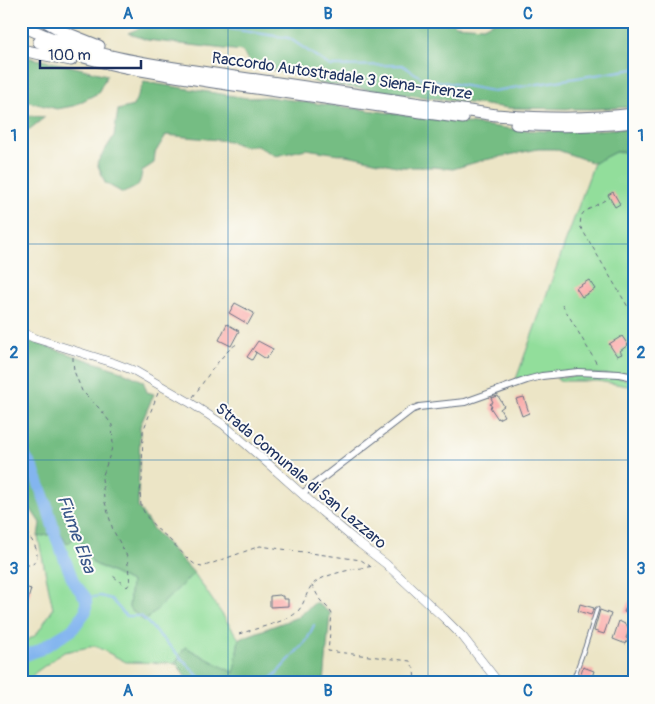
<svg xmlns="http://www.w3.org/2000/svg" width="655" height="704" font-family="Pangolin,sans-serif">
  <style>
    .green { fill: #92de9b; stroke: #56867c }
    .forest { fill: #75bd83; stroke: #487670 }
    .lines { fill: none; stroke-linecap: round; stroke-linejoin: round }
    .stream { stroke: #83b5ef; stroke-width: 2 }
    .river { stroke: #83b5ef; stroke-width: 12 }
    .building { fill: #faaaa9 }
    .service-casing { stroke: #646f82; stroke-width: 5 }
    .minor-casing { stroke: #646f82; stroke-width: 8 }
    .tertiary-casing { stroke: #646f82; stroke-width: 9 }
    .motorway-casing { stroke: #646f82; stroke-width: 13 }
    .path { stroke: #646f82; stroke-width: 1; stroke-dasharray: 4 4; stroke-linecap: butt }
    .service { stroke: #fff; stroke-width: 3 }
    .minor { stroke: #fff; stroke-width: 6 }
    .tertiary { stroke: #fff; stroke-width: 8 }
    .motorway { stroke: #fff; stroke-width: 11 }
    .grid { fill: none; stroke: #1f6fb2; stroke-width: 1; stroke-opacity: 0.55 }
    .labels { text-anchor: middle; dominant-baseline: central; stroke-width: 4; stroke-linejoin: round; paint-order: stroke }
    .street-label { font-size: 16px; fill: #1b2f5e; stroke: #fdfcf7 }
    .water-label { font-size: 18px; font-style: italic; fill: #3a578a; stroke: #fdfcf7 }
    .neatline { fill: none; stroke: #1f6fb2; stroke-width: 2 }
    .grid-label { font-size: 16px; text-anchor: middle; font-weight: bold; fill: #1f6fb2 }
  </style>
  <rect width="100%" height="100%" fill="#fdfcf7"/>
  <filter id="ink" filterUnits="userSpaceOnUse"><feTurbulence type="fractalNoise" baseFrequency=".02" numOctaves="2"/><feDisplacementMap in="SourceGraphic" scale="10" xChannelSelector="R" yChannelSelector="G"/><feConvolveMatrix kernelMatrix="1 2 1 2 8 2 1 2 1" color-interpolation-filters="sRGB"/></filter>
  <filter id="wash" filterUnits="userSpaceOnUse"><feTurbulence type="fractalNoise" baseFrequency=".0096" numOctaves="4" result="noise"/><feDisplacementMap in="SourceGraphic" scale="20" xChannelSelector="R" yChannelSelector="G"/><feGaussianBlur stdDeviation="1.12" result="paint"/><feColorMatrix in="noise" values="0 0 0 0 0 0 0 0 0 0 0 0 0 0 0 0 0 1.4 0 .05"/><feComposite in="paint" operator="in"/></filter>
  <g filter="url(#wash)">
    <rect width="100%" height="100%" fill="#ece5c6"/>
    <!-- green -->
    <path class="green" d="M615,152H634V375L550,373L525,377L515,382L594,163Z
      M586,375L613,377L634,381V387L598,381H559L556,378Z
      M60,532L67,544L77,535L93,563L131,582L129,608L144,621L194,573L239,639L234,673L185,647L176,663L126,662L95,646L64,652L36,672L25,683H21V644L36,635L53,609L38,537Z"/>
    <!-- forest -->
    <path class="forest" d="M157,21H451L455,25L483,27L496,21H634V107L591,109L508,108L318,83L301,76L252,66L242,51L147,40L128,33Z
      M21,56L66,65L107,75L98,93L73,106L57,109L29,102L21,103Z
      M144,82L247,98L268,97L512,129C553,133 593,131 634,127V152H615L594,163L555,149H538L480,161L453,169L433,167H401L352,156L306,149L276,156L257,146H242L229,141L166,135L155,153L154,163L142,171C140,187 137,187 123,193L105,183L97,163L114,136L118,110L133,106Z
      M21,115L45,117L21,136Z
      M21,338L121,371L143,381L147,392L154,394L140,426L138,507L153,529L194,573L145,621L129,608L131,582L93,563L77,536L67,544L60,532L38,537L40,523L26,502L21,496Z
      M316,602L330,613L324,683H190L176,663L185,647L234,673L239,639L298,617Z"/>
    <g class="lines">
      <!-- stream -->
      <path class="stream" d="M221,21L230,29L289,38L330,66L402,65L422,78L493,91L634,69
        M86,598L100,596L111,599L126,616H141L205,683
        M264,683L276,674L307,640L314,625"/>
      <!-- river -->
      <path class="river" d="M21,449L34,471L47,506L56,537L74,583L86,598V611L72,630L39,650L21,657"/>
    </g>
    <g id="blocks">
      <!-- building -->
      <path class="building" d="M613,192L620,204L615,207L608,195Z
        M589,280L595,289L582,297L576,288Z
        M235,303L254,313L248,324L229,313Z
        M227,324L239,331L231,346L219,340Z
        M622,336L628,345L620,351L622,354L617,356L609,344Z
        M258,341L273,349L269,356L268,355L266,359L254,351L256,353L252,360L247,357Z
        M498,396L504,406L500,409L504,416L498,419L490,407H492L490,404L493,402L491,398Z
        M524,397L529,413L522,416L516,399Z
        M21,586L31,589L23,617L21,616Z
        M280,595L281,596H283V599H288V606L270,607V596Z
        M629,601L634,604V616L624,612Z
        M580,604L594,608L591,615L578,611Z
        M600,610L611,614L604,634L594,631Z
        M619,621L627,625L629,630L626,638L628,639L626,644L613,639Z
        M583,667L594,671L590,683L579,679Z"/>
    </g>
  </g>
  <g filter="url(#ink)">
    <use href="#blocks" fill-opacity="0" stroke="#646f82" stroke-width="1"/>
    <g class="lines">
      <defs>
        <path id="service" d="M572,683L585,647L597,609"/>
        <path id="minor" d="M302,494L411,410L419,407L465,402L527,380L542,376L578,372L619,374L634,377"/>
        <path id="tertiary" d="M21,332L34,338L114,363L135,371L189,402L224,425L264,460L322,512L360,544L386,564L445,619L463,637L499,683"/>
        <path id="motorway" d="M45,21L64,32L99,46
          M21,25C94,61 178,68 257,80C337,91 417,103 496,115C542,119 588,120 634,114
          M39,42C98,66 164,74 227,84C305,95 384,107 463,118
          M21,50L71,60
          M516,124C555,127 595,126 634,122"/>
      </defs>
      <!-- service casing -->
      <use href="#service" class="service-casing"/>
      <!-- minor casing -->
      <use href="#minor" class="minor-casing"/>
      <!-- tertiary casing -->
      <use href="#tertiary" class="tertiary-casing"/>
      <!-- motorway casing -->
      <use href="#motorway" class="motorway-casing"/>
      <!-- path -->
      <path class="path" d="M605,200L584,212L581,216L580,226L634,317
        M562,304L598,366
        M73,357V360L74,371L82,391L101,410L112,425L113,445L102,478L104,499L113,530L127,556L130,583L127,587L113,576
        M158,393L143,431L142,468V480L140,492L141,506L146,516L156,528L167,537L188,559L197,566L202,567L260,546L361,560L370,566
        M193,397C203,383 223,351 237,344
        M21,526C29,537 45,552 32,565H21
        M312,585L320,600L329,609L332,614L328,651L410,661L414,669L415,683
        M239,634C253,629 287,622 297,612C304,606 306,592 312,585C323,573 360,568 375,566"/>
      <!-- service -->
      <use href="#service" class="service"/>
      <!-- minor -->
      <use href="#minor" class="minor"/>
      <!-- tertiary -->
      <use href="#tertiary" class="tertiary"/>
      <!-- motorway -->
      <use href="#motorway" class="motorway"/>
    </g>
  </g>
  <!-- grid -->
  <path class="grid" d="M228,21V683M428,21V683M21,244H634M21,460H634"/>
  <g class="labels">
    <!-- street labels -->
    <g class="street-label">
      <text transform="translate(342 76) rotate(8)">Raccordo Autostradale 3 Siena-Firenze</text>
      <text transform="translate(301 476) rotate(40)">Strada Comunale di San Lazzaro</text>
    </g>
    <!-- water labels -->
    <g class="water-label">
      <text transform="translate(76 534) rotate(70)">Fiume Elsa</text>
    </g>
  </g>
  <!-- margin -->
  <rect width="655" height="704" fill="none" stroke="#fdfcf7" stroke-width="55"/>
  <!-- scale -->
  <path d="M40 60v8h101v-8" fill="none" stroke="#1b2f5e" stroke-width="2.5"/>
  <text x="48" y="60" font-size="15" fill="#1b2f5e" stroke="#fdfcf7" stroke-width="4" paint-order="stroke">100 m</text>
  <rect x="28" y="28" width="600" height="648" class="neatline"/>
  <g class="grid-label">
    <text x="128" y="19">A</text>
    <text x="328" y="19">B</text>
    <text x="528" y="19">C</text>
    <text x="14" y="141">1</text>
    <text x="641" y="141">1</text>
    <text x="14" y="358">2</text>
    <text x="641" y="358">2</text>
    <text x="14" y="574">3</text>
    <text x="641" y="574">3</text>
    <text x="128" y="696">A</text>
    <text x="328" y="696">B</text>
    <text x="528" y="696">C</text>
  </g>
</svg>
